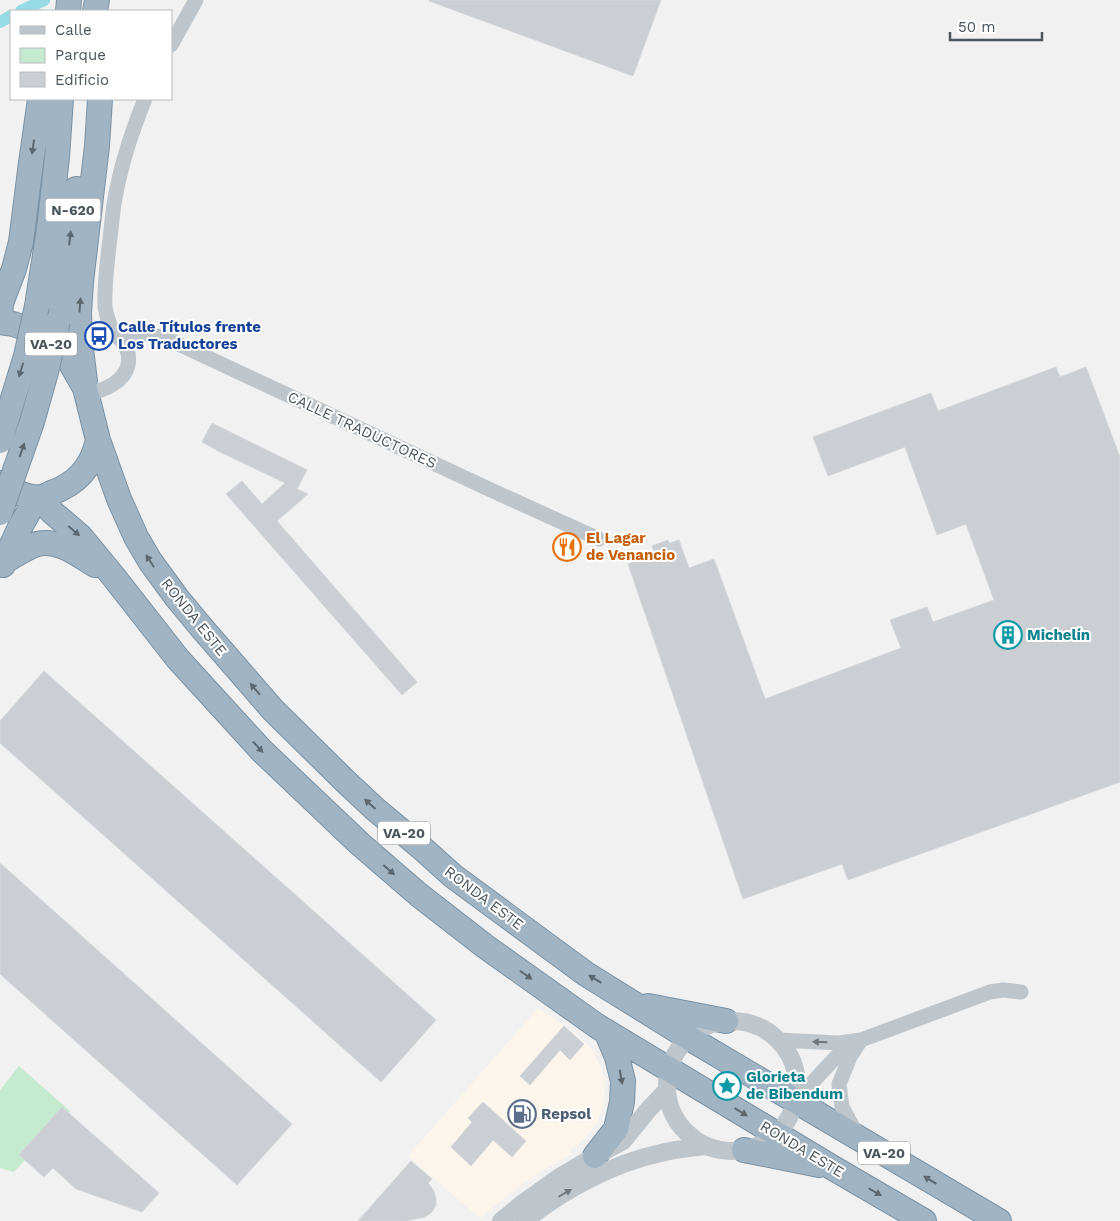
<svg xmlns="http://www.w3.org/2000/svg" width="1120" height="1221" font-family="'Work Sans',sans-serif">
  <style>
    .commercial { fill: #fbf5ec }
    .green { fill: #c4ebd0 }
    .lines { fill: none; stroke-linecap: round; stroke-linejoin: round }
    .canal { stroke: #95dae4; stroke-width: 12 }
    .building { fill: #cbced2; stroke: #d5d7db }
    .trunk-casing { stroke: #7992a6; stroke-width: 26 }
    .minor { stroke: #bec6cb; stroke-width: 15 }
    .tertiary { stroke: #bec6cb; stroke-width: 18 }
    .trunk { stroke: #a0b4c3; stroke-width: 24 }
    .trunk-bridge-casing { stroke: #7992a6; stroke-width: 26; stroke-linecap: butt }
    .trunk-bridge { stroke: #a0b4c3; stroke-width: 24 }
    .oneway { fill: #5b6871 }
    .oneway2 { fill: #6d777d }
    .labels { text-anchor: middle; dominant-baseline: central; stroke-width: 4; stroke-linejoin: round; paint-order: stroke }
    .shield { fill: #fff; stroke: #80888d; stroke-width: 1 }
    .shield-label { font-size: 14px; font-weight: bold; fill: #4a555c }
    .transit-label { font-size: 15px; font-weight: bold; fill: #164399; stroke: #fff; text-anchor: start }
    .street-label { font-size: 15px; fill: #4a555c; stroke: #fff }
    .food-label { font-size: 15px; font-weight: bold; fill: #c56008; stroke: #fff; text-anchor: start }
    .culture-label { font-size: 15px; font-weight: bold; fill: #0d838f; stroke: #fff; text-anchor: start }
    .service-label { font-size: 15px; font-weight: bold; fill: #4e5e75; stroke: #fff; text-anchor: start }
  </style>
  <rect width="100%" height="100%" fill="#f2f1f1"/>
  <!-- commercial -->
  <path class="commercial" d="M538,1008L568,1028L580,1038L592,1049L601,1068L605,1081L604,1104L596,1125L583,1140L570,1150L571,1154L530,1178L493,1207L481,1219L408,1156Z"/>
  <!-- green -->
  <path class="green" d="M19,1066L70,1111L14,1172L0,1168V1090Z"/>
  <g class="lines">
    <!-- canal -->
    <path class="canal" d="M21,11L44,0
      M0,22L11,16"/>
  </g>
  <!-- building -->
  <path class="building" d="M430,0H661L633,76L429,1Z
    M1056,367L1060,377L1086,367L1120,457V782L848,880L842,864L743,899L628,564L655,554L652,546L668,540L669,543L679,540L689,568L714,559L765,699L901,648L890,620L927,607L933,622L994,600L966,524L937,535L905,447L828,476L813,437L931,393L938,411Z
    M212,423L307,470L297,489L308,494L277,521L417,682L402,695L226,494L242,481L262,504L285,483L220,452L202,442Z
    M44,671L436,1020L381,1082L0,743V721Z
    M0,863L292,1124L237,1185L0,974Z
    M564,1026L584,1044L570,1060L560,1050L530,1085L520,1076Z
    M483,1102L526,1141L512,1157L493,1140L471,1166L451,1147L472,1122L468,1118Z
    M62,1107L159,1193L142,1212L76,1189L53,1168L44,1177L19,1155Z
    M411,1161L432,1179L428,1183L434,1191L436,1199V1205L432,1212L425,1217L407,1221H358Z"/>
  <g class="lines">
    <defs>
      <path id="trunk" d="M68,11L69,0
        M95,11L97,0
        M37,306L49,229L57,157L61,99
        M58,321L66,273L76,189
        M0,322L13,324L25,328L40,335L58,349L70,362L85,388L98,440L119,499L136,537L150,561L177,598L201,627L273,710L345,781L375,809L423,849L453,876L586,974L689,1038L999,1221
        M0,322L1,303L14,269L21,242L31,163L40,99
        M85,381L80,341L79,314L81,282L97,146L100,99
        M0,483C10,489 27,499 40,497C43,497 48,495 51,493C77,484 92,467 98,440
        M40,497L52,512L80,536L113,576L178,659L262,751L360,844L419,895L486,947L597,1026L833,1168L924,1221
        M5,561C14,556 27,547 37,544C59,539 77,554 95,565
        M3,565L20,527L32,506L34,497
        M648,1006L726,1021
        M744,1150L819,1165
        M595,1156L616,1129L622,1102L623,1081L617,1057L606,1031"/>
    </defs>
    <!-- trunk casing -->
    <use href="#trunk" class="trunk-casing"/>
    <!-- minor -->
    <path class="minor" d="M171,45L196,0
      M125,344L136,335L150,334L172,341L493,491L599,539
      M87,395C103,390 124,383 128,365C132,345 117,340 110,325C108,320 106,312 105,307C104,287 107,265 109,246C111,232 112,218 114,204C120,168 131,133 145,99
      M778,1040L839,1043L861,1040L990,992L1003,990L1021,992
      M797,1093L810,1085L835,1058L856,1044
      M858,1136L842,1107L839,1084L850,1057L861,1040"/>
    <!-- tertiary -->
    <path class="tertiary" d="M667 1086a65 65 0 1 1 130 0a65 65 0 1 1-130 0Z
      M501,1221L523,1203L558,1178L595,1156L623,1141L648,1110L667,1090
      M525,1221C562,1190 614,1163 661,1153C676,1149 691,1148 706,1146"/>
    <!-- trunk -->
    <use href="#trunk" class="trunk"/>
    <defs>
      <path id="trunk-bridge" d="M0,441L26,356L37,306
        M0,513L32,422L46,372L58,321"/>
    </defs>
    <!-- trunk-bridge casing -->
    <use href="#trunk-bridge" class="trunk-bridge-casing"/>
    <!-- trunk-bridge -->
    <use href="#trunk-bridge" class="trunk-bridge"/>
  </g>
  <!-- one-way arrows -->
  <defs><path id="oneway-solid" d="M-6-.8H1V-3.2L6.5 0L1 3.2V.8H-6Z" transform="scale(1.25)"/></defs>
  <g class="oneway">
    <use href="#oneway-solid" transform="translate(33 147) rotate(98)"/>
    <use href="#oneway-solid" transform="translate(70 238) rotate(-83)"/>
    <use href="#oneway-solid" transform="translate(80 305) rotate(-86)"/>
    <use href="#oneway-solid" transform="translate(21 370) rotate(107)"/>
    <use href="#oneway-solid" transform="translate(22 450) rotate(-71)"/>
    <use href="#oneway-solid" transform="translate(74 531) rotate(41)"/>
    <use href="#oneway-solid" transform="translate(150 561) rotate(-123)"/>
    <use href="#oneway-solid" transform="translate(255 689) rotate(-131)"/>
    <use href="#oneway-solid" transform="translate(258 747) rotate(47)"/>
    <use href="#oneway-solid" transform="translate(370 804) rotate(-138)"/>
    <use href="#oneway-solid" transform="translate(389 870) rotate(41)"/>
    <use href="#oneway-solid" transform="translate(526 975) rotate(35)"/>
    <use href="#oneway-solid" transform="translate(595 979) rotate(-149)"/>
    <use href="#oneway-solid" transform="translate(621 1077) rotate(80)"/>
    <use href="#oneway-solid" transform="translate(741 1112) rotate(31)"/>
    <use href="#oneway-solid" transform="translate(930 1180) rotate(-149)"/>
    <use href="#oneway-solid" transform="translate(875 1192) rotate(30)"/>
  </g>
  <g class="oneway2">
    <use href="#oneway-solid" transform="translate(820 1042) rotate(-178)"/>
    <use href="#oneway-solid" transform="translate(565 1193) rotate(-30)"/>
  </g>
  <!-- icons -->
  <defs>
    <symbol id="bus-ring" viewBox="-11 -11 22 22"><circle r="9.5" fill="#fff" stroke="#1a4fb4" stroke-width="1.5"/><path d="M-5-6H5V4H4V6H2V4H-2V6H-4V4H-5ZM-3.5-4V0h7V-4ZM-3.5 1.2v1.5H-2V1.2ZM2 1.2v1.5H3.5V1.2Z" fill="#1a4fb4"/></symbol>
    <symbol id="restaurant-ring" viewBox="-11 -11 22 22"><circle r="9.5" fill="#fff" stroke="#e8710a" stroke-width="1.5"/><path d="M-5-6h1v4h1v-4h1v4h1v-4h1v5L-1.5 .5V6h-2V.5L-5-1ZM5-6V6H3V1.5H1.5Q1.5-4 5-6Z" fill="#e8710a"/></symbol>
    <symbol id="building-ring" viewBox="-11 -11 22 22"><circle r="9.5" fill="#fff" stroke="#0f9aa8" stroke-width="1.5"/><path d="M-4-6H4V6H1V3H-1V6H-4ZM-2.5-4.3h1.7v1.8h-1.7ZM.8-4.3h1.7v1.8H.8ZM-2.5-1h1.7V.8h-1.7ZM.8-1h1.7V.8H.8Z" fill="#0f9aa8"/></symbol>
    <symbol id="sight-ring" viewBox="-11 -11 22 22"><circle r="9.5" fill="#fff" stroke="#0f9aa8" stroke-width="1.5"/><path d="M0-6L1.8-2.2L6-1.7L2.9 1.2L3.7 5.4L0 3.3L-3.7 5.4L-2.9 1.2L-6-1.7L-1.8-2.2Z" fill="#0f9aa8"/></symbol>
    <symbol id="fuel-ring" viewBox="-11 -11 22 22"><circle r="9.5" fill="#fff" stroke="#5c6f8a" stroke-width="1.5"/><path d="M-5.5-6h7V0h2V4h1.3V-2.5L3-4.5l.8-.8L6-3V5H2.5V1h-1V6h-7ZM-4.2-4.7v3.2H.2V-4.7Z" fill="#5c6f8a"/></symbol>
  </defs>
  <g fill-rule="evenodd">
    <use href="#bus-ring" x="83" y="320" width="32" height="32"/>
    <use href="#restaurant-ring" x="551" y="531" width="32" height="32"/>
    <use href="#building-ring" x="992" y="619" width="32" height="32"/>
    <use href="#sight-ring" x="711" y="1070" width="32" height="32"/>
    <use href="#fuel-ring" x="506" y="1098" width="32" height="32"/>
  </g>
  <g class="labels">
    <!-- shield labels -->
    <g class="shield">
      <rect x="45.5" y="198.5" width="55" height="23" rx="4"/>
      <rect x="25" y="332.5" width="52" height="23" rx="4"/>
      <rect x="378" y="821.5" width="52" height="23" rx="4"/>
      <rect x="858" y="1141.5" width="52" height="23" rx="4"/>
    </g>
    <g class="shield-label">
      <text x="73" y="210">N-620</text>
      <text x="51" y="344">VA-20</text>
      <text x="404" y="833">VA-20</text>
      <text x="884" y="1153">VA-20</text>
    </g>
    <!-- transit labels -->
    <g class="transit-label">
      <text x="118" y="327">Calle Títulos frente<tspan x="118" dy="17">Los Traductores</tspan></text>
    </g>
    <!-- street labels -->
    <g class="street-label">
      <text transform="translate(362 430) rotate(25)">CALLE TRADUCTORES</text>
      <text transform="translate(194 617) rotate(51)">RONDA ESTE</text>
      <text transform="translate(484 898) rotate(37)">RONDA ESTE</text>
      <text transform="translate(802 1149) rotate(31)">RONDA ESTE</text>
    </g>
    <!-- food labels -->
    <g class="food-label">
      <text x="586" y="538">El Lagar<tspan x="586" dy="17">de Venancio</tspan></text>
    </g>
    <!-- culture labels -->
    <g class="culture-label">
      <text x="1027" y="635">Michelín</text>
      <text x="746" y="1077">Glorieta<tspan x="746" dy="17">de Bibendum</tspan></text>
    </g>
    <!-- service labels -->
    <g class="service-label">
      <text x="541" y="1114">Repsol</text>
    </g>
  </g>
  <!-- legend -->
  <rect x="10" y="10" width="162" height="90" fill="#ffffff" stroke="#b7bbbe"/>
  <rect x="20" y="26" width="25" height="8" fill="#bec6cb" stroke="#b7bbbe"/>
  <text x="55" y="35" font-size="15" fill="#4a555c">Calle</text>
  <rect x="20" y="48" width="25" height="15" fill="#c4ebd0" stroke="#b7bbbe"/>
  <text x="55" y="60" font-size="15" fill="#4a555c">Parque</text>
  <rect x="20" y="72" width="25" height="15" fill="#cbced2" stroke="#b7bbbe"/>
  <text x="55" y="85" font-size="15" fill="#4a555c">Edificio</text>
  <!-- scale -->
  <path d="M950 32v8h92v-8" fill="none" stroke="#4a555c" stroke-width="2.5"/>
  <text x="958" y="32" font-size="15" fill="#4a555c" stroke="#ffffff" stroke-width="4" paint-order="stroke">50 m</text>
</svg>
